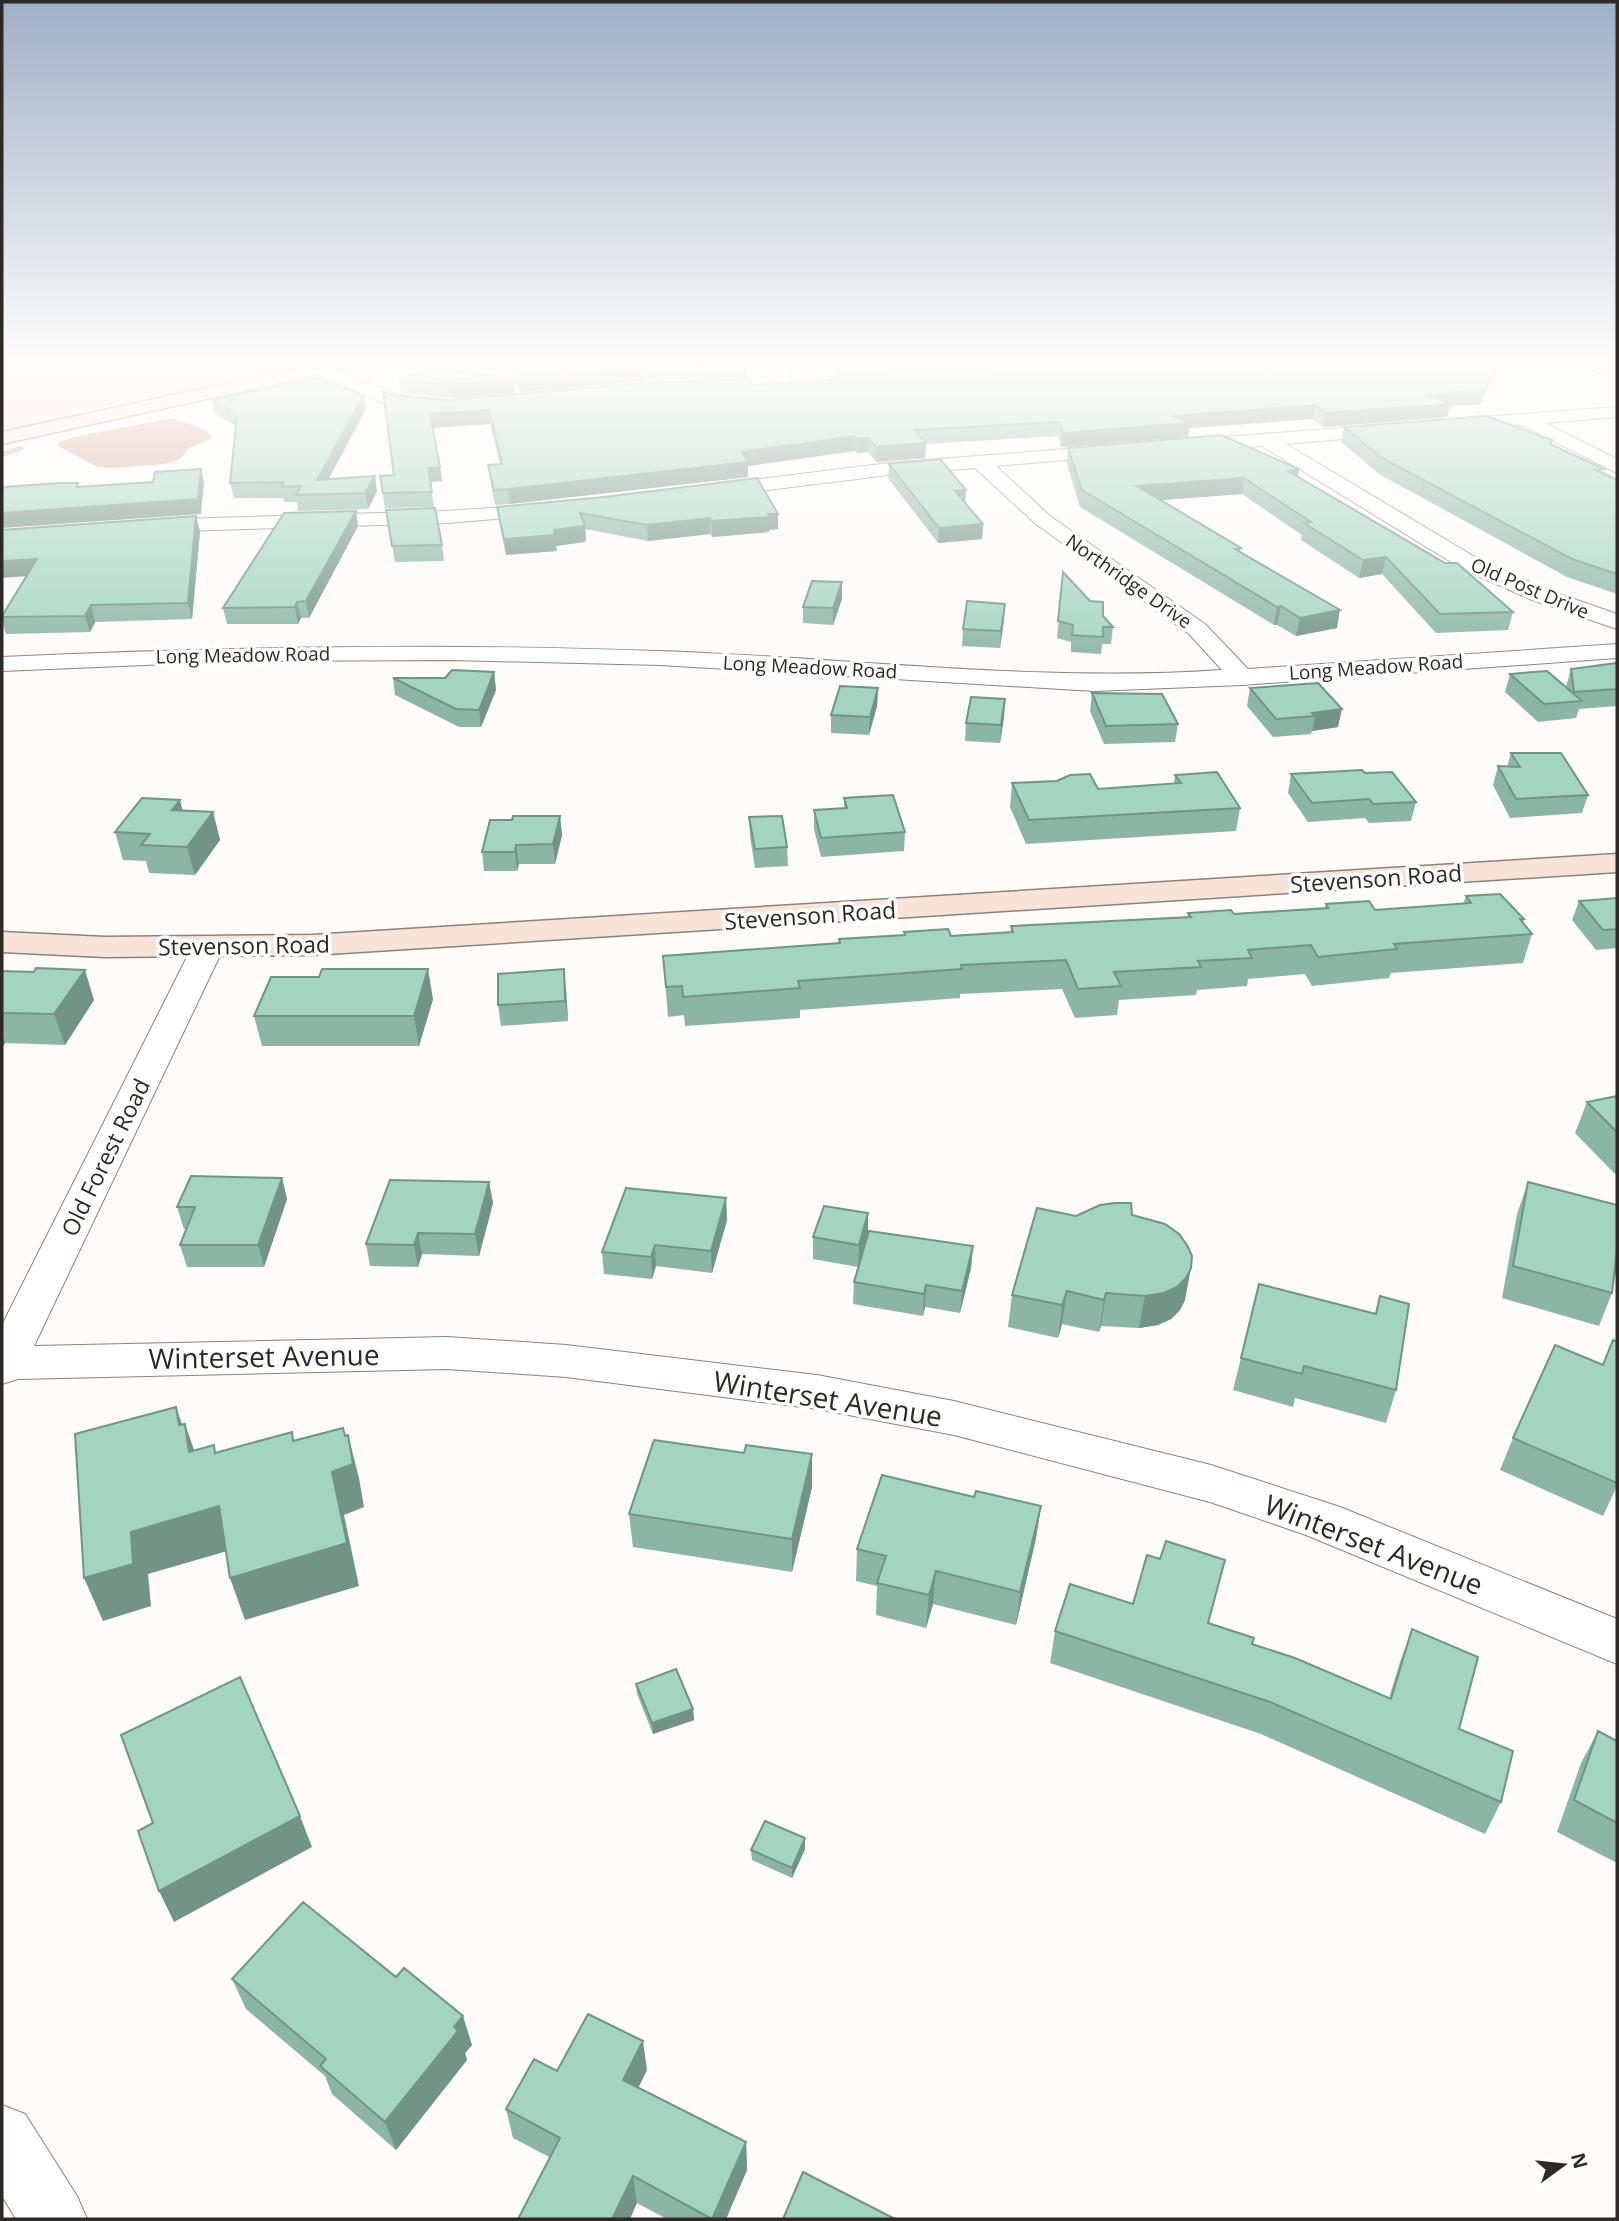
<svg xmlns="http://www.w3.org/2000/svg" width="1619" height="2221" font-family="'Open Sans',sans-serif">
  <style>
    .green { fill: #fee0d1 }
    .water { fill: #d3a893 }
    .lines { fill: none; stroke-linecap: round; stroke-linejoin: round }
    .stream { stroke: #d3a893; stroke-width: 5 }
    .minor-casing { stroke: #8e807a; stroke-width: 2 }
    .secondary-casing { stroke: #8e807a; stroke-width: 3 }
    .minor { fill: #fff; fill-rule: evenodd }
    .secondary { fill: #f8e3d8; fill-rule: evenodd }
    .wall { fill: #8bb6a5 }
    .shaded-wall { fill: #719486 }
    .building { fill: #a2d4c0; stroke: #719486; stroke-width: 2 }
    .labels { text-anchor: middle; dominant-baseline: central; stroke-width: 7; stroke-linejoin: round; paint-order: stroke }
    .far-street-label { font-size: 19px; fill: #2e2926; stroke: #fff }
    .street-label { font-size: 23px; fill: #2e2926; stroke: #fff }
    .near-street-label { font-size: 28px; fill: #2e2926; stroke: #fff }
  </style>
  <rect width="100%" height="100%" fill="#fefbf9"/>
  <!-- green -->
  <path class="green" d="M2,362H325L2,433Z"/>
  <!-- water -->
  <path class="water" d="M172,418L201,428L211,435L210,439L189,448L180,459L164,464L113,468L97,467L58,446L60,442L74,437Z"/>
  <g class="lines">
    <!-- stream -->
    <path class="stream" d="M2,455L21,448"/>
    <defs>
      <path id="minor" d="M771,362H787L793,384L790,388H778Z
        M321,364L392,393L438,402L441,406L432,411L381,402L315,373L313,369Z
        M1617,407V417L1545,423L1617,459V473L1521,425L1454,431L1445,425L1454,419Z
        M1392,424L1401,430L1399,434L1286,444L1480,560L1548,590L1617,614V629L1532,600L1464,570L1262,446L1185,452L1176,446L1185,440Z
        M1117,445L1127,451L1124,455L996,466L1050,516L1205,624L1248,669L1617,644V658L1242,685L1094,691L660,665L452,660L241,661L2,671V657C221,647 439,643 658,651C846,657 1034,683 1222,670L1189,634L1036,524L975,468L889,475L711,497L704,495L701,491L704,487L711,485L889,463Z
        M549,504L556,506L559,510L556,514L447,523L149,532L142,530L138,526L142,522L149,520L447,511Z
        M208,937L219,940L224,947L34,1346L447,1337L566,1345L817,1375L954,1401L1211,1465L1340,1507L1617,1619V1664L1306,1535L1210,1502L954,1435L817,1409L566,1377L447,1369L18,1379L2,1384V1325L192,947L197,940Z
        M2,2105L25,2114L77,2196L87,2219H16L2,2196Z"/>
      <path id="secondary" d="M327,362H361L352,367L2,444V432Z
        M1578,362H1603L1617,368V379L1581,366Z
        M1617,854V872L312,955L105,957L2,952V932L105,937L312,935Z"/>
    </defs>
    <!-- minor casing -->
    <use href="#minor" class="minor-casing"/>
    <!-- secondary casing -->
    <use href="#secondary" class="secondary-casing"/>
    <!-- minor -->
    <use href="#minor" class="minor"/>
    <!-- secondary -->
    <use href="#secondary" class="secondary"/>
  </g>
  <!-- wall -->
  <path class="wall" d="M838,362H1049L838,374Z
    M1080,362H1501L1480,404L1450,406L1447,417L1323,427L1313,419L1189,428L1188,437L1061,447L1058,436L926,444L925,458L876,462L868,452L857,453L855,451L748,466V477L510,504L495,505L490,480L488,465L500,464L490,424L433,428L442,481L430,482L434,507L385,508L380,476L394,475L392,395L448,400L752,385L829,380L830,376Z
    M510,363L746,364L747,378L644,381L520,392L514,380L515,393L450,398L401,393L399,380L513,379L512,376Z
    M212,400L366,409L328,480L377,491L368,509L298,511L297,502H284L283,498H234L230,483L236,426L215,414Z
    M1344,427L1552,440L1551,444L1617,480V594L1567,577L1379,474L1341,442Z
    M1068,448L1298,476L1513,612L1508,630L1436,633L1382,574L1359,578L1301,540L1302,535L1242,494L1161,500L1241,548L1240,552L1337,628L1296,636L1277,625H1274L1080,507L1067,464Z
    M889,464L965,503L983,524L982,539L938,543L888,478Z
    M604,497L778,529L769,530V532L712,537L710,534L648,541L585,529L586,540L584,542L556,546L557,551L506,555L499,522L497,507Z
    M386,510L442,545L444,561L395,562Z
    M358,526L309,618H301L298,624H227L223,608Z
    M200,531L192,619L95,622L90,632L6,634L2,621V616L27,576Z
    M1063,572L1113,627L1111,644H1102L1101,654L1071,652V642L1057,638Z
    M842,582V599L833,625L803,623V607Z
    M1004,620L1000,648L962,646L963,629Z
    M1617,663V706L1579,709L1576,718L1538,722L1505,692L1510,674L1566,687L1571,669Z
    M494,672L496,690L481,727H459L395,695L393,678H445Z
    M1318,683L1338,727L1312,731L1311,734L1273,737L1247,706L1250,688Z
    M878,688L877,706L869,735L831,733V715Z
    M1092,693L1178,724L1175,742L1104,744L1090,711Z
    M1004,717L1000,743L965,741L966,723Z
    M1511,753L1588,795L1582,813L1510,818L1493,785L1498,766L1507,767Z
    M1365,773L1416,802L1411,821L1369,823L1365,818L1308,822L1288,793L1291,774Z
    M1175,775L1240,808L1236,831L1026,844L1010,807L1012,783L1098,789L1174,784Z
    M844,798L905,832L904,851L821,857L814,829V810L844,808Z
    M182,810L213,812L220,840L195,875L149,873L146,861L123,860L115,832Z
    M560,816L562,835L555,864H519L517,871H484L482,852L512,820Z
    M749,817L787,847L788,866L755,868L750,836Z
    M1466,896L1524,919L1523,922L1532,934L1523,963L1391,973L1389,978L1312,986L1305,974L1248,979L1247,986L1197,990L1196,995L1119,1000L1117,1015L1075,1018L1062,989L960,994V998L800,1010V1018L685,1026L684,1015L668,1017L663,956L839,943V939L904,935V932L951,936L1011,932V926L1187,917L1188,913L1234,914L1325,908L1326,904L1375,910L1463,904Z
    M1617,898V948L1596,950L1572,920L1579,901Z
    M2,971L94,1000L65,1045L5,1043L2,1048Z
    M566,989L568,1021L501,1026L498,1005Z
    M433,999L419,1046H262L254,1016Z
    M1617,1096V1176L1575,1133L1587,1102Z
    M282,1178L287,1199L264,1267H187L180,1245L187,1229H184L177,1207Z
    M489,1182L493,1203L479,1256L422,1254L418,1267L370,1266L366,1244Z
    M1528,1182L1617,1205V1275H1614L1612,1293L1599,1326L1502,1298L1517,1214Z
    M726,1198L727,1220L712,1273L656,1266L652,1279L604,1274L602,1252Z
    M868,1213V1235L858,1267L813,1259V1237Z
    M1132,1215L1185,1300L1180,1310L1171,1319L1158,1325L1139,1328L1101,1326L1099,1332L1062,1324L1058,1338L1008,1327L1012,1295L1076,1216Z
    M973,1246L971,1268L960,1313L925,1307L923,1316L853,1304L854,1282Z
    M1380,1296L1396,1390L1386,1423L1295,1398L1293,1407L1233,1390L1241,1358L1375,1314Z
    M1617,1342V1486L1603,1516L1500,1470L1513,1438L1603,1364Z
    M812,1487L792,1572L633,1547L629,1514Z
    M974,1497L1041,1506L1036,1538L1016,1625L933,1604L926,1628L876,1615L877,1586L856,1581L857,1549Z
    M1133,1604L1209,1623L1252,1644L1389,1698L1400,1662L1412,1629L1459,1729L1501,1802L1485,1834L1261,1734L1050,1663L1055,1631Z
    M636,1684L693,1709L694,1720L653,1734L637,1694Z
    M1598,1731L1617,1741V1863L1557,1832L1581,1763Z
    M805,1838V1849L792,1878L752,1860L751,1850Z
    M396,1977L472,2045L465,2053L467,2060L396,2150L332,2094L325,2076L246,2009L232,1979Z
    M647,2070L638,2088L746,2142L747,2170L726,2219H667L513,2138L506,2109L557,2071Z"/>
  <!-- shaded-wall -->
  <path class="shaded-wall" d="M1498,362H1501L1480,404L1450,406L1447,417L1323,427L1325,413L1426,395Z
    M643,368L644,381L520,392L519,379Z
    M514,379L515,393L450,398L448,385Z
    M364,395L366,409L320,495L317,480Z
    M1316,405L1313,419L1189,428L1188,437L1061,447L1063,433L1173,416Z
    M489,410L490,424L432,428L430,414Z
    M855,436V451L748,466V477L510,504L508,489L742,452Z
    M868,438V452L857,453V439Z
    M926,443L925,458L876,462V447Z
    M440,467L442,481L430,482L428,468Z
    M201,469L204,483L201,514L2,528V513L198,499Z
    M1299,469L1296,485L1288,471Z
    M375,476L377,491L368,509L365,493Z
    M1244,478L1242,494L1135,502L1137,486Z
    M966,490L965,505L955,491Z
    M356,511L358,526L309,618L306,601Z
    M778,514V529L769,530V532L712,537L711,521Z
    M196,516L200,531L192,619L188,603Z
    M710,518V534L648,541L647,525Z
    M983,524L982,539L938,543L939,528Z
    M585,525L586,540L584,542L556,546L557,551L506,555L504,539Z
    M1386,557L1382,574L1359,578L1363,560Z
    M37,559L42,575L2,578V561Z
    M842,582V599L833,625V608Z
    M297,602L301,618L298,624L295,607Z
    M1005,604L1004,620L1000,648L1001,631Z
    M91,605L95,622L90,632L85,616Z
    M1281,606L1277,625H1274L1277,607Z
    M1340,610L1337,628L1296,636L1300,618Z
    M494,672L496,690L481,727L479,710Z
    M878,688L877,706L869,735L870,717Z
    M1005,699L1004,717L1000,743L1001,725Z
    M1342,709L1338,727L1312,731L1315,716L1312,713Z
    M180,800L187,828L172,810Z
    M213,812L220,840L195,875L187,847Z
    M560,816L562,835L555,864L553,844Z
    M516,845L519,864L517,871L515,852Z
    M428,969L433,999L419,1046L414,1016Z
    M564,969L566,989L568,1021L565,1001Z
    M85,970L94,1000L65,1045L54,1014Z
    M2,1034L5,1043L2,1048Z
    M282,1178L287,1199L264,1267L258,1245Z
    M489,1182L493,1203L479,1256L475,1234Z
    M726,1198L727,1220L712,1273L711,1251Z
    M868,1213V1235L858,1267L859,1245Z
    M418,1233L422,1254L418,1267L414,1245Z
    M655,1245L656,1266L652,1279L651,1257Z
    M973,1246L971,1268L960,1313L962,1291Z
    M1191,1268L1185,1300L1180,1310L1171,1319L1158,1325L1139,1328L1145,1296Z
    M926,1285L925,1307L923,1316L924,1294Z
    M1067,1291L1062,1324L1058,1338L1062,1305Z
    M1106,1293L1101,1326L1099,1332L1104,1300Z
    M176,1407L187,1438L185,1424L200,1467L204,1495L179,1425Z
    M343,1428L353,1464L348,1435L359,1478L364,1507L344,1515L359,1586L245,1620L230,1578L345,1436Z
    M812,1454V1487L792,1572V1539Z
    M219,1506L234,1549L148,1574L151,1606L103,1621L84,1578L131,1532Z
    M1041,1506L1036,1538L1016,1625L1020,1592Z
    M936,1571L933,1604L926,1628L929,1595Z
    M693,1709L694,1720L653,1734L652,1723Z
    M300,1816L312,1847L174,1922L159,1891Z
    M805,1838V1849L792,1878V1868Z
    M463,2016L472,2045L465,2053L467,2060L396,2150L385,2122Z
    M643,2041L647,2070L628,2108L623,2080Z
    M746,2142L747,2170L726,2219H712Z
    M633,2176L637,2203L630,2219H612Z"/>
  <!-- building -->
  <path class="building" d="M517,362H746V364L643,368L519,379L510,363Z
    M1080,362H1498L1484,390L1426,395L1451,404L1325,413L1316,405L1173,416L1190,423L1063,433L1059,422L915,430L926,443L876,447L868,438L857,439L855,436L742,452L748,462L508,489L494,490L488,465L502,464L489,410L430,414L440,467L428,468L432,492L383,493L380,476L394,475L383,392L392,395L448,400L643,383L750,379L752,385L831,380L830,376Z
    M430,367L514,379L448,385L399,380Z
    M317,378L364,395L317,480L375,476L365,493L296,495L301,486L281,487L284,482L230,483L237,415L212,400Z
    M1486,416L1552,440L1550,444L1604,469L1596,470L1617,480V574L1572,559L1382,458L1344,427Z
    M1221,435L1299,469L1288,471L1445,563H1457L1513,612L1440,614L1386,557L1363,560L1304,523L1311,522L1244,478L1137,486L1241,548L1235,549L1340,610L1300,618L1281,606L1277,607L1082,490L1068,448Z
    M940,459L966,490L955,491L983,524L939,528L889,464Z
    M201,469L198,499L2,513V492L4,487L59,483H78L77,487L153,482L155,472Z
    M757,478L778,514H768L769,517L711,521L710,518L647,525L580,513L585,525L583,526L554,530L555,535L504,539L497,507L604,497Z
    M435,508L442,545L392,546L386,510Z
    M356,511L306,601L297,602L295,607L223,608L284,513Z
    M196,516L188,603L91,605L85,616L2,617V616L37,559L2,561V530Z
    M1063,572L1090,601L1103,602V616L1113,627H1103V637L1072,635L1073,625L1058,621Z
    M812,581L842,582L833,608L803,607Z
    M967,601L1005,604L1001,631L963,629Z
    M1617,663V689L1574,692L1571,669Z
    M452,670L494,672L479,710L456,709L393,678H445Z
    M1547,671L1582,701L1544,704L1510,674Z
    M1318,683L1342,709L1312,713L1315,716L1276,719L1250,688Z
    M840,686L878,688L870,717L831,715Z
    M1092,693L1162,694L1178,724L1106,726Z
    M971,697L1005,699L1001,725L966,723Z
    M1511,753H1561L1588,795L1516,799L1498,766L1520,767Z
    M1362,770L1365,773L1392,772L1416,802L1373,804L1369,799L1312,803L1291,774Z
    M1217,772L1240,808L1029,820L1012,783L1057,781L1070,775L1090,774L1098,789L1181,783L1175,775Z
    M893,795L905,832L821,838L814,810L847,808L844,798Z
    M142,798L180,800L172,810L213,812L187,847L141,845L150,834L115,832Z
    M513,816H560L553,844L516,845L515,852H482L490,820H512Z
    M782,816L787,847L755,849L749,817Z
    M1500,894L1524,919H1520L1532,934L1394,944L1397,949L1318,957L1311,945L1248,950L1252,958L1198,961L1201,967L1114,972L1121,986L1078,989L1066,960L961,965L962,969L798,981L800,988L683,997L682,986L666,987L663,956L840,943L839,939L905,935L904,932L948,929L951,936L1013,932L1011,926L1191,917L1188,913L1231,910L1234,914L1328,908L1326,904L1369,901L1375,910L1471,903L1466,896Z
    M1617,898V929L1603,930L1579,901Z
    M36,968L85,970L54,1014L2,1013V971L34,972Z
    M322,969H428L414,1016H254L271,977H319Z
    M564,969L565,1001L498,1005V974Z
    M1617,1096V1132L1587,1102Z
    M191,1176L282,1178L258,1245H180L195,1207H177Z
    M390,1180L489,1182L475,1234L418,1233L414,1245L366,1244Z
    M1528,1182L1617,1205V1249L1612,1293L1513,1266Z
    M626,1188L726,1198L711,1251L655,1245L651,1257L602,1252Z
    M1115,1203H1131L1132,1215L1165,1224L1179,1234L1187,1245L1192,1256L1191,1268L1186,1278L1177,1287L1164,1293L1145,1296L1106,1293L1104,1300L1067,1291L1062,1305L1012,1295L1037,1208L1076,1216L1100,1205Z
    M824,1206L868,1213L859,1245L813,1237Z
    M869,1231L973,1246L962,1291L926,1285L924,1294L854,1282Z
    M1259,1284L1376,1314L1380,1296L1409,1304L1396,1390L1304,1366L1302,1374L1241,1358Z
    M1613,1340L1617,1342V1483L1513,1438L1555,1345L1603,1365Z
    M176,1407L179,1425L185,1424L189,1452L214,1445L215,1453L292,1432L293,1441L343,1428L345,1436L348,1435L353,1464L332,1472L347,1543L230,1578L219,1506L131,1532L133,1564L84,1578L75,1434Z
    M654,1440L744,1453L746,1445L812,1454L792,1539L629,1514Z
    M882,1475L974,1497L976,1491L1041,1506L1020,1592L936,1571L929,1595L877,1583L886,1556L857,1549Z
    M1166,1541L1225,1560L1208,1623L1254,1638L1252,1644L1295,1658L1391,1699L1412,1629L1478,1657L1459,1729L1513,1751L1501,1802L1270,1702L1055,1631L1070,1584L1133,1604L1147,1555L1160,1559Z
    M676,1669L693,1709L652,1723L636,1684Z
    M240,1677L300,1816L159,1891L138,1831L153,1823L121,1735Z
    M1598,1731L1617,1741V1823L1574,1800Z
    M765,1821L805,1838L792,1868L751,1850Z
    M303,1902L396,1977L404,1968L463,2016L454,2027L458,2031L385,2122L320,2066L326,2059L232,1979Z
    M588,2014L643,2041L623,2080L746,2142L712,2219L633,2176L612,2219H518L560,2138L506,2109L534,2059L557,2071Z
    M803,2172L895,2219H783Z"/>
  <!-- sky -->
  <linearGradient id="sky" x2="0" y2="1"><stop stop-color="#9fafc6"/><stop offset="0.54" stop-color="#fffdfc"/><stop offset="1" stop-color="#fffdfc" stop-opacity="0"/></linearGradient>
  <rect width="1619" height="673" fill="url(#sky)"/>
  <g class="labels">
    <!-- far-street labels -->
    <g class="far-street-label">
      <text transform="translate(1129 581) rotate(35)">Northridge Drive</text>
      <text transform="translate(1530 588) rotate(23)">Old Post Drive</text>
      <text transform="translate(243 655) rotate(-1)">Long Meadow Road</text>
      <text transform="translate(810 667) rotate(3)">Long Meadow Road</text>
      <text transform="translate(1376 667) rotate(-4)">Long Meadow Road</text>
    </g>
    <!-- street labels -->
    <g class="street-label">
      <text transform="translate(1376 878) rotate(-4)">Stevenson Road</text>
      <text transform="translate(810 915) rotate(-4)">Stevenson Road</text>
      <text transform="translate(244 945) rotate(-1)">Stevenson Road</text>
      <text transform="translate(105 1157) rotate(-64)">Old Forest Road</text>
    </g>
    <!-- near-street labels -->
    <g class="near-street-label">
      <text transform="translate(264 1356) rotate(-1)">Winterset Avenue</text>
      <text transform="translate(828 1398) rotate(9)">Winterset Avenue</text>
      <text transform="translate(1374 1544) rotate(21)">Winterset Avenue</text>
    </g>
  </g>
  <!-- border -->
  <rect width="1619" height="2221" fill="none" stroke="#2e2926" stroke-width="7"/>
  <!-- north arrow -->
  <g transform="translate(1563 2165) rotate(75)" stroke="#ffffff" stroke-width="5" paint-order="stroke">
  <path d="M0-5L12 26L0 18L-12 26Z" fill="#2e2926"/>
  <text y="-10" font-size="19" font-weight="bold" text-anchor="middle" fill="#2e2926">N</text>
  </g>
</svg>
